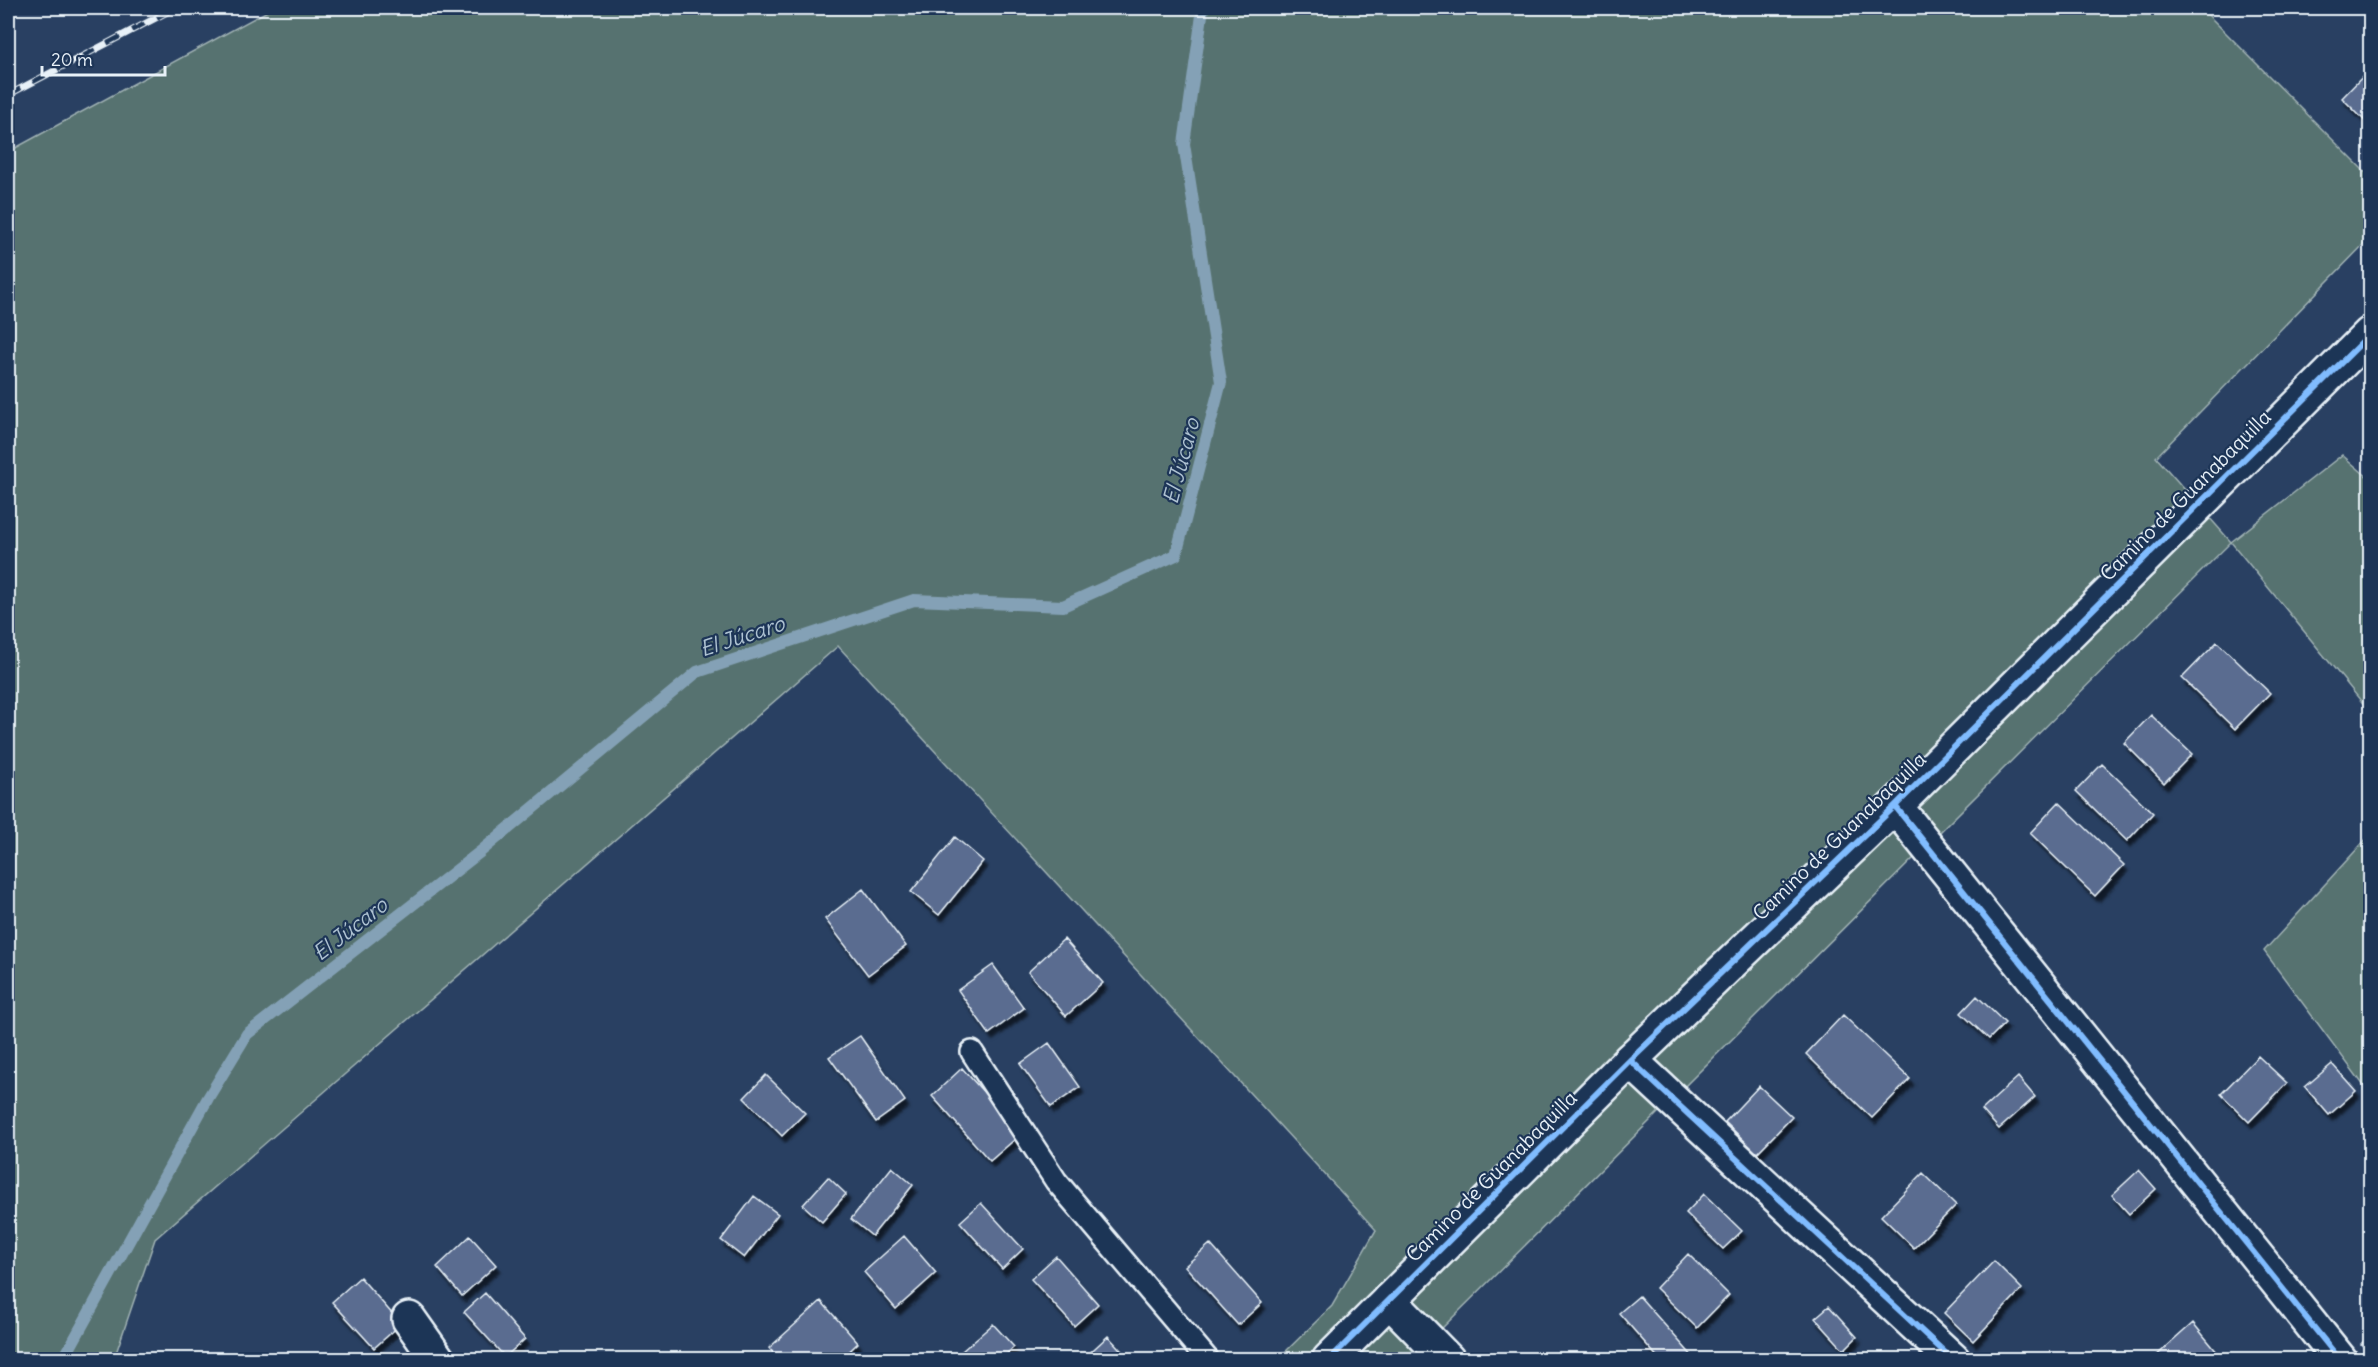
<svg xmlns="http://www.w3.org/2000/svg" width="2378" height="1367" font-family="Delius,sans-serif">
  <style>
    .grass { fill: #57726f; stroke: #a0b2b4; stroke-width: 1.5 }
    .lines { fill: none; stroke-linecap: round; stroke-linejoin: round }
    .stream { stroke: #84a1b6; stroke-width: 12 }
    .building { fill: #5a6c90; stroke: #e8f1f8; stroke-width: 1.5; filter: url(#shadow) }
    .lane-casing { stroke: #e8f1f8; stroke-width: 26 }
    .street-casing { stroke: #e8f1f8; stroke-width: 38 }
    .secondary-casing { stroke: #e8f1f8; stroke-width: 38 }
    .lane { stroke: #1d3557; stroke-width: 21 }
    .street { stroke: #1d3557; stroke-width: 33 }
    .secondary { stroke: #1d3557; stroke-width: 33 }
    .rail-casing { stroke: #e8f1f8; stroke-width: 7 }
    .rail { stroke: #1d3557; stroke-width: 4.5; stroke-dasharray: 14; stroke-linecap: butt }
    .cycleway-casing { stroke: #1d3557; stroke-width: 10 }
    .cycleway { stroke: #80bcff; stroke-width: 6 }
    .labels { text-anchor: middle; dominant-baseline: central; stroke-width: 4.5; stroke-linejoin: round; paint-order: stroke }
    .street-label { font-size: 20px; fill: #e8f1f8; stroke: #1d3557 }
    .water-label { font-size: 21px; font-style: italic; fill: #aec2d2; stroke: #1d3557 }
  </style>
  <defs>
    <filter id="shadow"><feDropShadow dx="3.5" dy="6" stdDeviation="1.5" flood-color="#0009"/></filter>
  </defs>
  <rect width="100%" height="100%" fill="#294062"/>
  <filter id="ink" filterUnits="userSpaceOnUse"><feTurbulence type="fractalNoise" baseFrequency=".0167" numOctaves="2"/><feDisplacementMap in="SourceGraphic" scale="12" xChannelSelector="R" yChannelSelector="G"/><feConvolveMatrix kernelMatrix="1 2 1 2 8 2 1 2 1" color-interpolation-filters="sRGB"/></filter>
  <g filter="url(#ink)">
    <!-- grass -->
    <path class="grass" d="M273,8H2201L2370,177V238L2156,457L2231,542L2342,455L2370,479V712L2231,542L1411,1359H1278L1332,1306L1376,1230L838,646L155,1239L114,1359L8,1360V152Z
      M2370,835V1094L2264,951Z"/>
    <g class="lines">
      <!-- stream -->
      <path class="stream" d="M63,1360L208,1098L247,1034L480,852L697,672L914,600L1063,606L1176,555L1221,382L1184,144L1203,8"/>
    </g>
    <!-- building -->
    <path class="building" d="M2370,69V126L2342,98Z
      M2217,642L2270,693L2235,729L2182,678Z
      M2151,715L2192,754L2164,783L2124,743Z
      M2102,764L2153,813L2127,841L2076,791Z
      M2059,802L2124,865L2095,896L2030,833Z
      M955,837L983,861L939,915L911,892Z
      M863,889L906,946L868,975L825,919Z
      M1064,939L1103,983L1066,1016L1028,972Z
      M993,965L1024,1008L989,1034L958,990Z
      M1977,996L2005,1023L1989,1039L1961,1013Z
      M1843,1015L1910,1079L1872,1118L1806,1054Z
      M860,1036L905,1101L876,1122L829,1057Z
      M1049,1043L1080,1087L1051,1107L1020,1064Z
      M2258,1056L2287,1083L2249,1122L2221,1094Z
      M2332,1064L2356,1091L2329,1115L2305,1087Z
      M962,1068L1021,1134L990,1161L932,1096Z
      M766,1075L805,1113L782,1136L744,1098Z
      M2018,1077L2035,1097L1999,1129L1982,1110Z
      M1759,1086L1792,1117L1757,1153L1725,1122Z
      M892,1167L913,1185L872,1236L851,1219Z
      M2139,1170L2156,1189L2129,1214L2112,1195Z
      M1923,1173L1956,1205L1914,1248L1881,1216Z
      M828,1177L846,1194L822,1222L803,1205Z
      M1704,1194L1742,1231L1723,1249L1686,1213Z
      M754,1196L778,1214L744,1258L721,1240Z
      M981,1203L1023,1249L1002,1269L960,1222Z
      M470,1236L496,1265L462,1296L437,1267Z
      M904,1236L936,1273L896,1309L864,1272Z
      M1210,1244L1262,1303L1238,1325L1185,1266Z
      M1688,1254L1729,1295L1697,1328L1656,1288Z
      M1056,1256L1098,1304L1074,1326L1031,1279Z
      M1994,1261L2022,1289L1973,1341L1944,1313Z
      M360,1277L401,1324L374,1348L332,1302Z
      M485,1293L525,1339L505,1357L464,1312Z
      M1639,1296L1694,1358L1692,1360H1660L1619,1313Z
      M821,1301L858,1343L840,1360H779L769,1348Z
      M1829,1306L1857,1337L1844,1350L1815,1318Z
      M2193,1323L2217,1352L2209,1360H2155L2154,1358Z
      M993,1324L1014,1347L1000,1360H969L962,1351Z
      M2370,1335V1354L2361,1344Z
      M1108,1336L1130,1360H1082Z"/>
    <g class="lines">
      <defs>
        <path id="lane" d="M972,1052L1056,1181L1208,1360"/>
        <path id="street" d="M1895,806L2340,1360
          M1630,1060L1953,1360
          M1389,1300L1448,1360
          M409,1319L438,1360"/>
        <path id="secondary" d="M1329,1360L1630,1060L1895,806L2370,334"/>
      </defs>
      <!-- lane casing -->
      <use href="#lane" class="lane-casing"/>
      <!-- street casing -->
      <use href="#street" class="street-casing"/>
      <!-- secondary casing -->
      <use href="#secondary" class="secondary-casing"/>
      <!-- lane -->
      <use href="#lane" class="lane"/>
      <!-- street -->
      <use href="#street" class="street"/>
      <!-- secondary -->
      <use href="#secondary" class="secondary"/>
      <defs>
        <path id="rail" d="M8,95L175,8"/>
      </defs>
      <!-- rail casing -->
      <use href="#rail" class="rail-casing"/>
      <!-- rail -->
      <use href="#rail" class="rail"/>
      <defs>
        <path id="cycleway" d="M1895,806L2340,1360
          M1630,1060L1953,1360
          M1329,1360L1630,1060L1895,806L2370,334"/>
      </defs>
      <!-- cycleway casing -->
      <use href="#cycleway" class="cycleway-casing"/>
      <!-- cycleway -->
      <use href="#cycleway" class="cycleway"/>
    </g>
  </g>
  <g class="labels">
    <!-- street labels -->
    <g class="street-label">
      <text transform="translate(2185 495) rotate(-45)">Camino de Guanabaquilla</text>
      <text transform="translate(1839 836) rotate(-44)">Camino de Guanabaquilla</text>
      <text transform="translate(1491 1176) rotate(-45)">Camino de Guanabaquilla</text>
    </g>
    <!-- water labels -->
    <g class="water-label">
      <text transform="translate(1181 461) rotate(-75)">El Júcaro</text>
      <text transform="translate(742 636) rotate(-18)">El Júcaro</text>
      <text transform="translate(350 929) rotate(-38)">El Júcaro</text>
    </g>
  </g>
  <!-- margin -->
  <rect width="2378" height="1367" fill="none" stroke="#1d3557" stroke-width="30"/>
  <rect x="15" y="15" width="2348" height="1337" fill="none" stroke="#e8f1f8" stroke-width="2" filter="url(#ink)"/>
  <!-- scale -->
  <path d="M42 66v9h123v-9" fill="none" stroke="#e8f1f8" stroke-width="3"/>
  <text x="51" y="66" font-size="18" fill="#e8f1f8" stroke="#1d3557" stroke-width="4.5" paint-order="stroke">20 m</text>
</svg>
